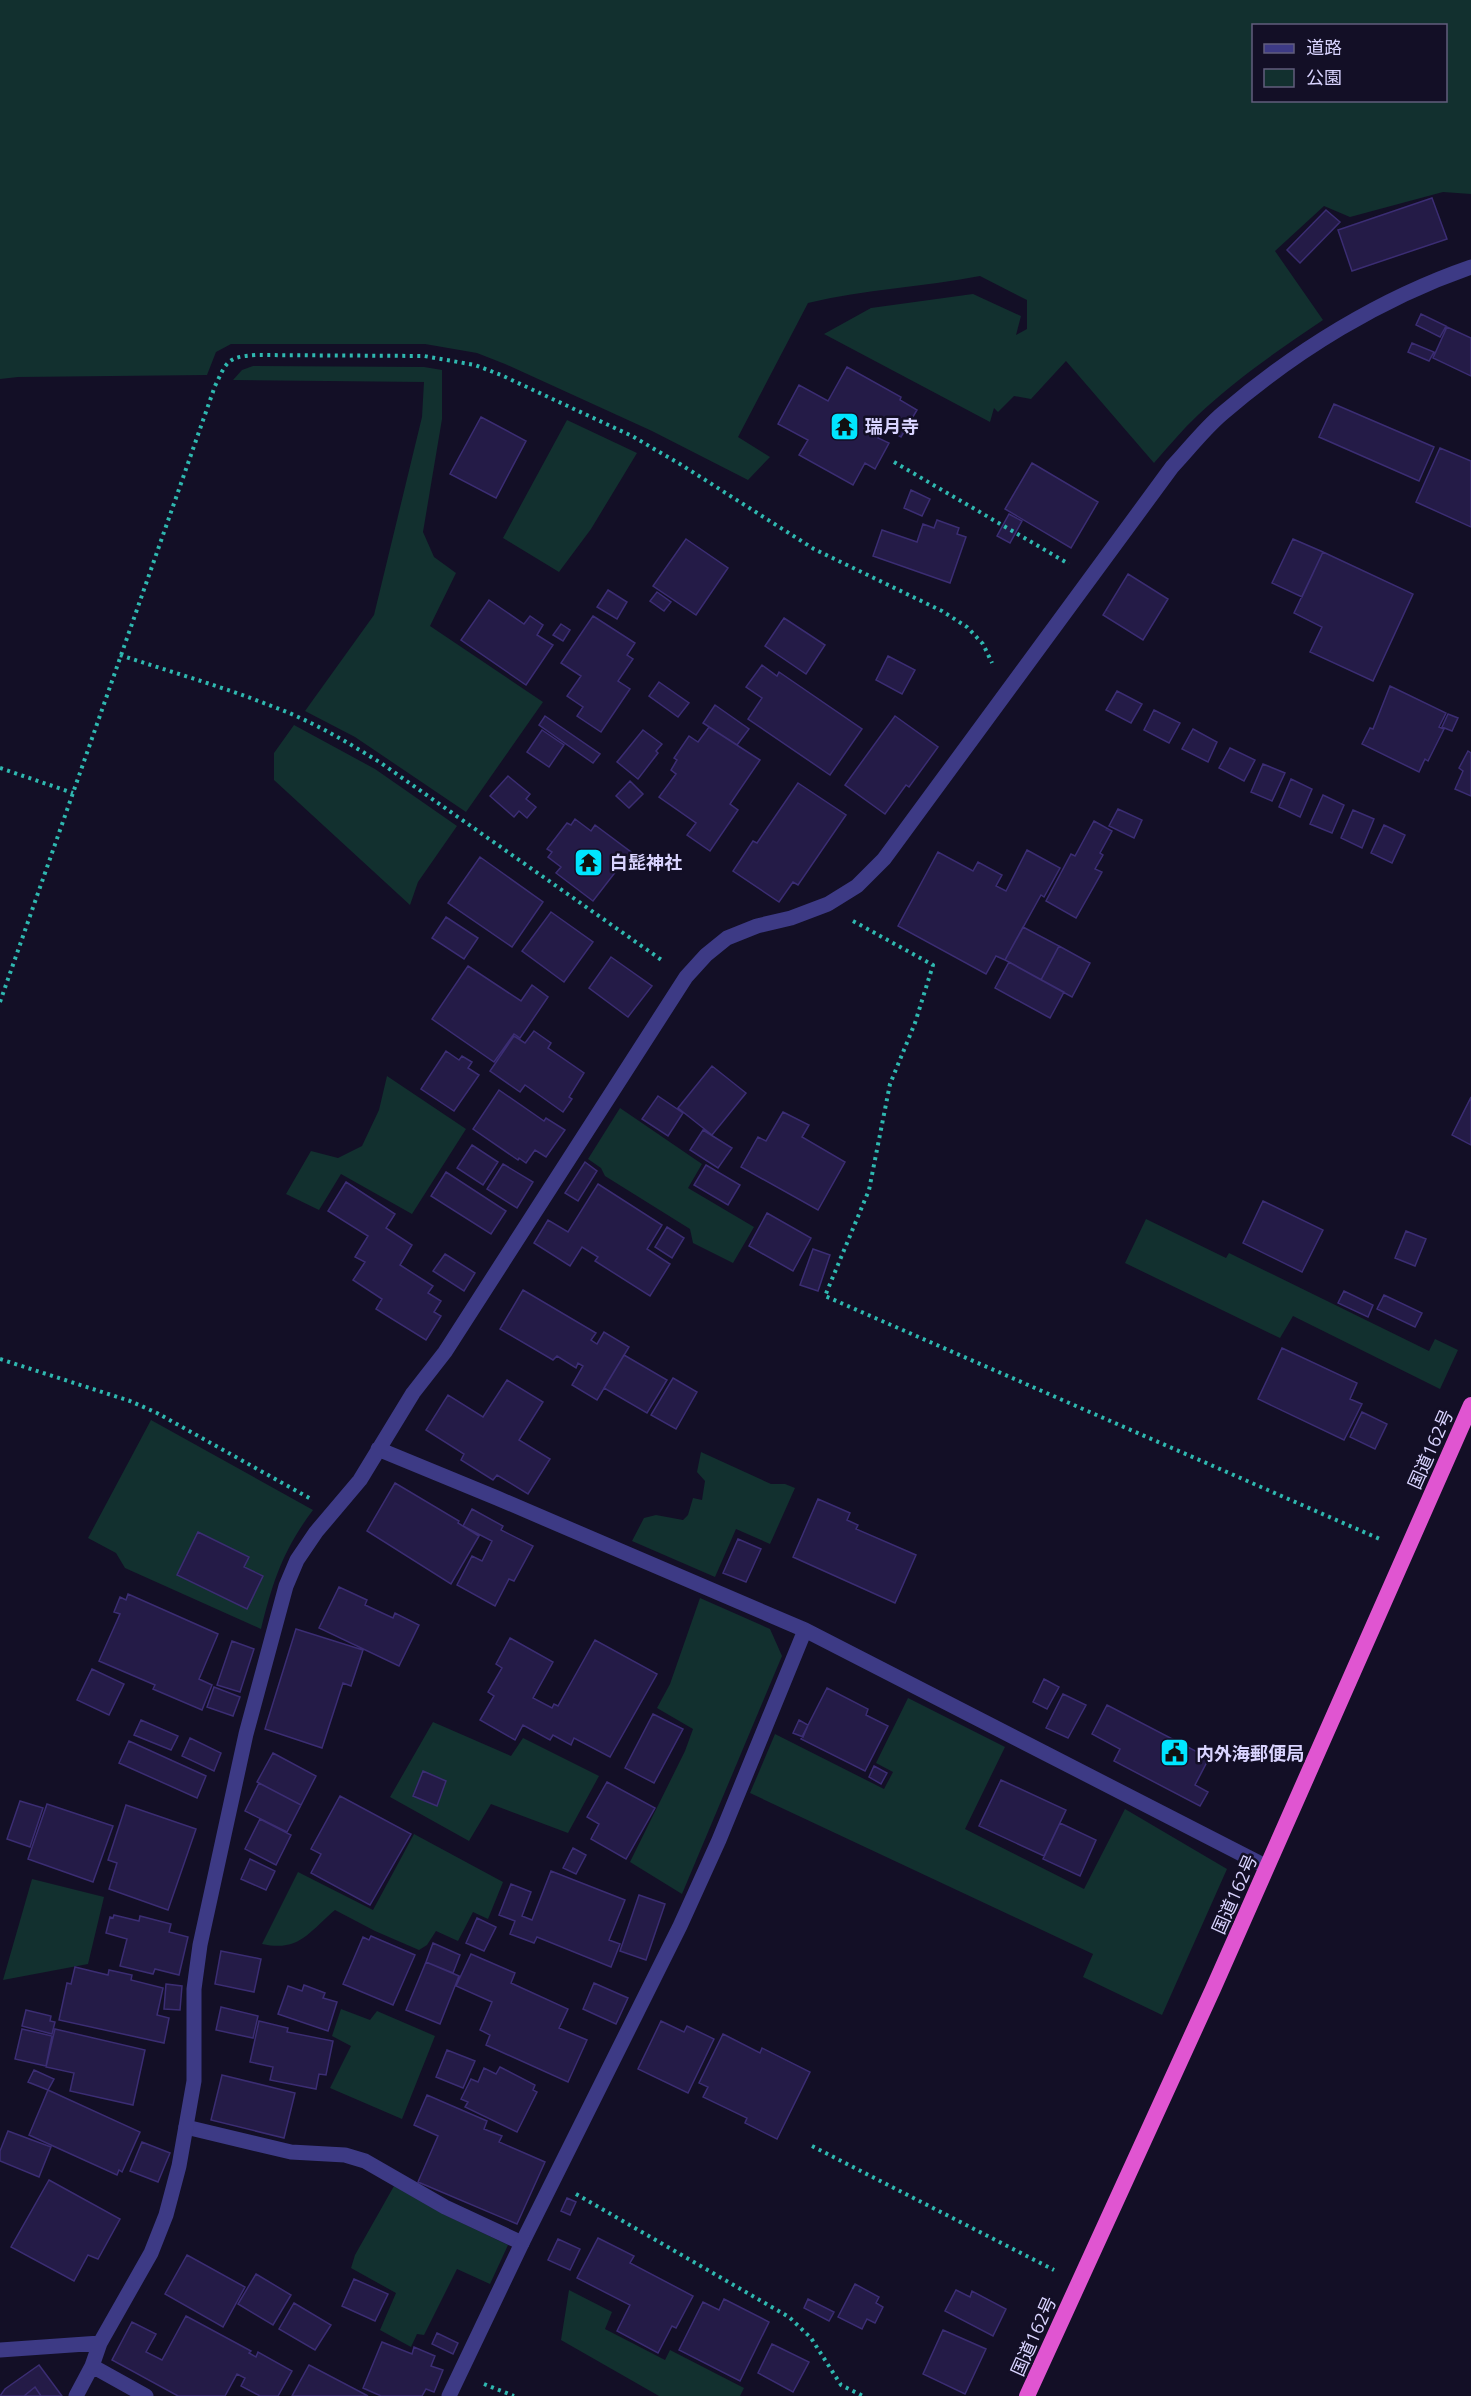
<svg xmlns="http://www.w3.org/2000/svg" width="1471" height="2396" font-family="'Open Sans','Noto Sans JP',sans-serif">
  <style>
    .green { fill: #12302f; fill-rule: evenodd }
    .building { fill: #241b47; stroke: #3b2d73; stroke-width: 1.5 }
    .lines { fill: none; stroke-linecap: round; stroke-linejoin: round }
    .path { stroke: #2fb8b0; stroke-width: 4; stroke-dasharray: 3 4.5; stroke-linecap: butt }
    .service { stroke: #3d3a85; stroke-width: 15 }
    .minor { stroke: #3d3a85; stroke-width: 15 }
    .trunk { stroke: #e055d1; stroke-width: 16 }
    .labels { text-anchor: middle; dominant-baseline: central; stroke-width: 5; stroke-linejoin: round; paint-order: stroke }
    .poi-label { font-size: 18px; font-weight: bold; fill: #d9d4ff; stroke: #130f26; text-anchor: start }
    .street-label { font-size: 18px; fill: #d9d4ff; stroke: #130f26 }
  </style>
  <rect width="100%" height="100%" fill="#130f26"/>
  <!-- green -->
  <path class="green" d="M0,0H1471V194L1443,192L1350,217L1324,206L1275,251L1323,320C1280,349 1236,379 1198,415C1182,430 1168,447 1154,463L1066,361L1031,399L1014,396L998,412L994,408L990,422L824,334L871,308L973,294L1021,316L1016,335L1027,329V300L980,276C923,287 865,289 808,303L738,437L770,457L748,480L652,431L505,364L477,353L425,344H231L216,352L207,375L18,377L0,379ZM1254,26H1446V100H1254Z
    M253,366L424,367L442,370V419L423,532L434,557L456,573L430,626L543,702L466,812L355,737L305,711L374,615L422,417L424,382L233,380L242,370Z
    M567,420L637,453L591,529L559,572L503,538Z
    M294,725L375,769L457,826L418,882L410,905L274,780V753Z
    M387,1076L466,1129L412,1214L341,1174L319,1210L286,1194L311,1151L338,1158L362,1146L379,1110Z
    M620,1108L702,1164L688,1188L754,1227L733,1263L693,1243L690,1229L605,1176L601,1168L588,1159Z
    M1146,1219L1226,1258L1229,1253L1429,1351L1435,1339L1458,1350L1440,1389L1293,1316L1280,1338L1125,1263Z
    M151,1420L313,1510C283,1550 273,1581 261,1629L125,1568L116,1553L88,1538Z
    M701,1452L771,1484H785L795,1488L770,1544L736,1529L715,1577L632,1541L644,1518L656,1515L683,1520L688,1515L693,1498L702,1500L705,1481L697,1472Z
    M700,1598L770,1629L782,1656L682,1894L630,1862L685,1751L693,1729L657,1708L670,1684Z
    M908,1698L1005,1747L965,1829L1084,1889L1125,1809L1227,1869L1162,2015L1083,1977L1093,1954L750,1793L775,1734L884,1789L893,1772L876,1763Z
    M433,1722L511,1756L523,1738L599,1776L568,1833L491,1804L469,1841L390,1797Z
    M414,1834L503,1882L488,1919L473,1912L458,1941L436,1931L427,1945L419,1950L375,1931L335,1910C308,1933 299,1952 262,1944L298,1872L373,1910Z
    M32,1879L104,1897L88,1964L3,1980Z
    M341,2009L370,2020L377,2011L435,2036L402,2119L330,2088L351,2046L332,2036Z
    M394,2186L441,2213L508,2245L490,2284L457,2269L424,2335L417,2334L411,2347L380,2330L396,2293L351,2268L355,2255Z
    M569,2290L612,2312L605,2329L665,2360L670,2350L744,2388L740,2396H659L561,2340Z"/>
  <!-- building -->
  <path class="building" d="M1432,198L1447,239L1352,271L1338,230Z
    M1326,210L1340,222L1300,263L1287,250Z
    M1421,314L1446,326L1440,337L1416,325Z
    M1447,327L1471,338V376L1433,358Z
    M1412,343L1434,352L1429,361L1408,352Z
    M847,367L901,397L900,400L917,410L901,437L884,427L878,438L889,443L875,469L865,463L853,485L799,455L808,440L778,424L799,385L828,401Z
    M1334,404L1434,447L1419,481L1319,437Z
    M481,417L526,441L496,498L450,474Z
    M1440,448L1471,461V527L1416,502Z
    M1032,463L1098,502L1071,548L1005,509Z
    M911,490L930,499L922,516L904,508Z
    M1009,514L1022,521L1010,543L997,536Z
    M937,520L959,528L957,534L966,537L950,583L873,556L882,530L917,542L923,524L934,528Z
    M686,539L728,568L696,615L653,586Z
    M1293,539L1323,552L1302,597L1272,583Z
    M1323,552L1413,594L1373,681L1310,652L1322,627L1294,613Z
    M1128,574L1168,599L1143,640L1103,615Z
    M608,590L627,602L617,619L597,607Z
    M657,592L671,602L664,611L650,601Z
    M489,600L524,624L530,616L543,625L537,635L553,645L526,685L461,640Z
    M593,616L635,643L627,655L633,659L618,681L630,689L601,732L577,716L583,707L567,696L581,676L561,663Z
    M784,618L825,645L806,674L765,646Z
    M561,624L570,630L563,641L553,635Z
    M888,656L915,670L902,694L876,680Z
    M762,665L777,676L779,672L862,729L830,775L748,719L762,698L746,687Z
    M659,682L689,703L678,717L649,696Z
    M1390,686L1446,713L1439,727L1444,729L1428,761L1425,759L1419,772L1362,744L1370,728L1373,729Z
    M1117,691L1142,704L1131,723L1106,710Z
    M715,705L749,729L737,745L703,723Z
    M1154,710L1180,723L1169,743L1144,730Z
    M1448,714L1458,718L1452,731L1442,727Z
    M545,716L600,754L593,763L539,725Z
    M895,716L938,747L909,787L906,785L885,814L845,785Z
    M709,727L760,760L730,804L738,810L710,851L687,835L696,823L659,797L676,774L671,770L677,760L674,758L689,736L698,742Z
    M1193,729L1217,742L1208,762L1182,749Z
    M542,730L564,745L549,767L527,752Z
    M643,730L662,744L656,751L658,753L638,779L617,762Z
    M1230,748L1255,760L1244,781L1219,768Z
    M1468,751L1471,753V796L1455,789L1463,771L1459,768Z
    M1263,764L1285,773L1272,801L1251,792Z
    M508,776L530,794L526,799L536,807L527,818L519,811L514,817L490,796Z
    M1291,779L1312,789L1300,817L1279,807Z
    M630,781L643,794L629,808L616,796Z
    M798,783L846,815L798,885L793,882L779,902L733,871L753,841L757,843Z
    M1323,795L1344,805L1332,833L1310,824Z
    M1118,809L1142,820L1134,838L1109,826Z
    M1353,810L1374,819L1362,848L1341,838Z
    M575,819L591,831L595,825L631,852L593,901L556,873L561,867L548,857L552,852L547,849L567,823L571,825Z
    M1094,821L1112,831L1100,853L1103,855L1095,869L1102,872L1076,918L1046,901L1071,854L1075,856Z
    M1384,825L1405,835L1392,863L1371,853Z
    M1027,850L1060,868L1044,897L1041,895L1005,960L996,956L986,974L898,926L938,852L973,871L978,862L1002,875L996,886L1006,891Z
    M480,857L543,902L512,947L448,903Z
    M551,912L593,942L564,982L522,951Z
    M446,917L478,938L464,959L432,938Z
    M1023,927L1059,946L1041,980L1005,960Z
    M1059,946L1090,963L1072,997L1041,980Z
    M611,957L652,986L628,1017L589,988Z
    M1009,962L1064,992L1050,1018L995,988Z
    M468,966L521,1001L532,985L548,997L520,1038L514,1034L494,1062L432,1019Z
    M534,1031L551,1043L548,1048L584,1073L569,1097L572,1099L563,1112L525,1085L520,1092L490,1071L514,1036L525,1043Z
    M446,1051L459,1060L462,1056L472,1062L468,1068L479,1075L454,1111L421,1089Z
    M712,1066L746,1093L712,1135L678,1108Z
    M499,1090L544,1121L546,1118L565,1130L546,1157L535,1150L526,1163L519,1158L518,1160L473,1129Z
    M658,1096L683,1113L668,1136L642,1119Z
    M1471,1097V1145L1452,1135Z
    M783,1112L809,1125L802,1137L845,1162L818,1210L741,1167L758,1137L766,1141Z
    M703,1130L732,1148L718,1168L690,1150Z
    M472,1145L498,1162L483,1185L457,1168Z
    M585,1162L597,1171L578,1201L565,1193Z
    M503,1164L533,1182L517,1208L487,1189Z
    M706,1165L740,1185L728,1205L694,1185Z
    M446,1172L506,1211L491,1234L431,1196Z
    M346,1182L395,1214L386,1228L412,1245L400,1265L433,1286L428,1293L441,1301L434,1312L441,1316L426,1340L376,1309L382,1299L353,1280L365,1262L355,1257L368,1236L328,1211Z
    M598,1184L662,1225L647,1249L670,1264L650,1296L595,1261L598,1257L582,1247L570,1266L534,1243L548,1220L568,1232Z
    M1263,1201L1323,1230L1302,1272L1243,1243Z
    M767,1213L811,1238L793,1271L749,1246Z
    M667,1227L684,1238L672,1258L655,1247Z
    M1406,1231L1426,1239L1415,1266L1395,1258Z
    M813,1249L830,1255L818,1291L800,1285Z
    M445,1254L475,1273L464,1291L433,1271Z
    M523,1290L596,1333L591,1340L597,1344L604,1332L629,1347L597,1400L572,1385L583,1366L578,1363L576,1368L557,1356L553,1360L500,1329Z
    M1344,1291L1373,1305L1368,1317L1338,1303Z
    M1384,1295L1422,1313L1415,1327L1377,1309Z
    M1282,1348L1357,1383L1350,1399L1362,1404L1344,1440L1258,1399Z
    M624,1355L667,1380L647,1413L604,1388Z
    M673,1378L697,1392L676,1429L651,1415Z
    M507,1380L543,1402L519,1440L550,1459L528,1494L497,1475L493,1480L461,1460L464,1454L426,1430L448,1395L483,1417Z
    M1362,1412L1387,1424L1375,1449L1350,1437Z
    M395,1483L459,1521L458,1523L479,1536L451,1584L367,1531Z
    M818,1499L850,1513L847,1520L858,1525L856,1529L916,1555L895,1603L793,1557Z
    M472,1509L503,1526L501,1530L533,1546L514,1581L509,1579L495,1606L457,1585L472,1556L482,1561L492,1541L463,1526Z
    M198,1532L249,1557L244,1567L263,1576L247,1609L177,1575Z
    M738,1539L761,1549L746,1582L723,1573Z
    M339,1587L367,1600L365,1605L393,1618L395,1613L419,1625L399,1666L319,1628Z
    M128,1594L218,1634L199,1679L212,1685L202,1710L153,1689L155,1685L99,1661L120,1614L114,1612L120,1597L126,1600Z
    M296,1629L363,1650L351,1686L343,1683L322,1748L265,1729Z
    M510,1638L553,1662L533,1698L552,1708L554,1704L558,1706L595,1640L657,1674L610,1757L574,1738L571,1745L553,1735L550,1740L523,1725L515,1740L480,1720L494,1696L488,1692L502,1668L496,1664Z
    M232,1641L254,1649L240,1692L217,1685Z
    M92,1669L124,1684L109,1715L77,1700Z
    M1044,1679L1059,1687L1047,1709L1033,1702Z
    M214,1687L240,1697L233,1716L207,1707Z
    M827,1688L868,1709L866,1715L888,1726L865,1771L801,1739Z
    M1063,1694L1086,1705L1068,1738L1046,1728Z
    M1107,1705L1209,1758L1195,1785L1208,1792L1200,1806L1114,1761L1120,1749L1092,1734Z
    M653,1714L683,1729L654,1783L625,1768Z
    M141,1720L178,1736L171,1750L134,1735Z
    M799,1720L808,1725L803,1737L793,1733Z
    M190,1738L221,1753L214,1771L182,1756Z
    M129,1741L206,1776L197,1798L119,1763Z
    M273,1753L316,1776L301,1805L257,1782Z
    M874,1766L887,1773L881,1784L869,1777Z
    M423,1771L446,1781L437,1806L413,1796Z
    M1001,1780L1066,1810L1044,1856L979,1826Z
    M607,1782L655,1808L626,1859L591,1839L599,1824L587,1817Z
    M259,1783L301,1805L287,1832L245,1811Z
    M340,1796L411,1834L370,1905L311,1873L321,1854L311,1849Z
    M20,1801L43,1808L30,1847L7,1839Z
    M47,1804L113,1826L93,1882L28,1859Z
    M126,1805L196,1829L168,1910L109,1889L117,1863L108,1860Z
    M260,1819L291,1835L276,1865L245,1849Z
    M1060,1823L1096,1840L1080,1876L1043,1859Z
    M573,1848L586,1855L576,1874L563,1868Z
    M250,1859L275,1871L266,1890L241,1879Z
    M551,1871L625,1900L609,1940L620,1944L611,1967L537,1937L534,1943L510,1934L515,1921L499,1915L511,1884L531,1892L522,1916L532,1920Z
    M639,1895L665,1904L646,1960L620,1951Z
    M114,1915L139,1921L140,1916L171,1924L169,1932L188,1937L179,1975L155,1969L153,1974L120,1966L127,1939L106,1933L110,1917L113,1918Z
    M477,1918L496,1927L484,1951L466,1943Z
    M371,1936L415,1955L393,2005L343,1984L363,1937L369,1940Z
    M433,1943L460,1955L453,1973L426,1962Z
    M221,1951L261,1959L254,1992L215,1984Z
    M471,1954L515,1973L511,1983L568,2009L559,2028L587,2040L568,2082L486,2045L490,2035L480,2030L492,2002L456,1986Z
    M426,1962L459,1976L440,2024L406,2010Z
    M75,1967L108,1975L109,1970L132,1975L131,1980L163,1988L157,2015L169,2018L164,2043L59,2020L67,1983L71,1984Z
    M594,1983L628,1998L616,2024L583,2009Z
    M166,1984L182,1986L180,2010L164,2009Z
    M304,1985L325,1993L323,1998L337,2002L328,2031L278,2014L288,1986L302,1991Z
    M221,2007L258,2016L253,2038L216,2030Z
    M26,2010L51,2016L50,2021L55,2022L52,2034L22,2026Z
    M259,2021L288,2028L287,2032L333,2041L326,2075L319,2074L316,2089L270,2080L273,2067L250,2062Z
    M661,2021L684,2032L687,2026L714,2039L688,2093L638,2069Z
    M22,2029L52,2036L46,2066L15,2059Z
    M55,2029L145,2050L133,2105L70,2091L74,2073L46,2067Z
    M723,2034L760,2053L762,2048L810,2072L777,2139L745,2123L747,2118L703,2097L708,2087L699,2083Z
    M447,2050L475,2061L463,2088L436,2077Z
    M500,2067L535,2085L533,2090L537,2092L517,2132L465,2107L468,2102L461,2099L471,2079L478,2082L484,2068L496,2074Z
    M34,2070L54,2079L48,2090L28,2082Z
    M222,2075L295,2093L284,2138L211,2120Z
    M48,2090L140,2132L122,2172L119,2170L117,2175L29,2135Z
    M427,2095L487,2121L484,2129L502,2136L499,2142L545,2162L517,2224L418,2182L438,2136L414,2125Z
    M8,2131L51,2147L39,2177L0,2161V2151Z
    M142,2142L170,2153L158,2182L130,2171Z
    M49,2180L120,2219L98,2259L88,2255L74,2281L11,2247Z
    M567,2198L576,2202L570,2215L561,2211Z
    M598,2238L634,2256L630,2263L693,2296L676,2328L672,2326L658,2353L617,2331L630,2305L577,2278Z
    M558,2239L580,2249L570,2270L548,2260Z
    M187,2255L245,2287L223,2327L165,2294Z
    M256,2274L291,2295L273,2325L238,2304Z
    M354,2279L388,2294L375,2321L342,2306Z
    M855,2284L879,2297L876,2303L883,2307L875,2323L867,2319L862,2329L838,2317Z
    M956,2290L970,2297L972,2291L1006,2309L993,2336L945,2311Z
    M724,2299L769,2322L740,2381L679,2350L703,2302L719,2310Z
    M808,2299L834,2312L829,2321L804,2308Z
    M294,2303L331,2325L315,2350L279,2329Z
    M186,2316L251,2351L249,2353L256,2357L258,2352L292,2371L278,2396H260L241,2386L245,2378L237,2374L225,2396H178L112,2360L132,2322L156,2334L146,2352L162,2360Z
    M943,2330L986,2349L965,2394L923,2374Z
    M437,2333L458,2343L453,2354L432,2344Z
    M382,2342L412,2354L414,2347L435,2356L431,2366L443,2370L434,2392L426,2389L422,2396H381L363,2388Z
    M772,2344L809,2362L793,2392L758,2373Z
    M39,2365L62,2396H41L35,2387L24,2396H0L5,2389Z
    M309,2365L368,2396H292Z
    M35,2387L41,2396H24Z"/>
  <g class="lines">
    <!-- path -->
    <path class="path" d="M894,462L1069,564
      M120,655C171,672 224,687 274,707C312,721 347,742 381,763L663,961
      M0,768L73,793
      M853,921L933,965L915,1023L890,1084L869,1190L825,1296L1382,1540
      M0,1002L215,386C227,361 227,357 256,355L424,356L475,365L501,375L632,436L680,464L814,549L942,611L967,627L983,644L992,663
      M0,1359L130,1401L157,1413L311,1499
      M812,2146L1054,2270
      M576,2194L789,2317L811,2338L841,2385L863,2396
      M484,2384L514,2396"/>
    <!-- service -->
    <path class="service" d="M186,2127L291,2152L345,2155L365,2161L445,2207L522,2243"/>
    <!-- minor -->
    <path class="minor" d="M378,1449L497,1498L805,1630L1267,1867
      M0,2350L100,2343
      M92,2366L146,2396
      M76,2396L92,2366L100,2343L151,2253L166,2215L179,2166L194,2081V1989L200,1945L246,1734L286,1586L297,1560L316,1532L360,1480L413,1393L445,1352L686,977L706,955L727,938L757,926L791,918L828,904L857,886L884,859L1172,467C1189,449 1204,429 1223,413C1295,351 1381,298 1471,267
      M449,2396L522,2243L680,1926L719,1840L805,1630"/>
    <!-- trunk -->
    <path class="trunk" d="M1027,2396L1213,1989L1471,1405"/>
  </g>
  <!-- icons -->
  <defs>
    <symbol id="temple-square" viewBox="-11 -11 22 22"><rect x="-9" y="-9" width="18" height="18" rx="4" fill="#00e5ff" stroke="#130f26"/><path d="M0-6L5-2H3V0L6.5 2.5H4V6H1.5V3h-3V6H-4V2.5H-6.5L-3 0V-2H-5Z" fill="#111"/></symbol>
    <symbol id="civic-square" viewBox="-11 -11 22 22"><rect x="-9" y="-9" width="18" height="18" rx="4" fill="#00e5ff" stroke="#130f26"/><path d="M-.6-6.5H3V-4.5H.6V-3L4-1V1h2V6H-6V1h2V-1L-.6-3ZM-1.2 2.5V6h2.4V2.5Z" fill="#111"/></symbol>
  </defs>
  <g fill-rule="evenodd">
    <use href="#temple-square" x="828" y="410" width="33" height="33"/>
    <use href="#temple-square" x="572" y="846" width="33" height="33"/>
    <use href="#civic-square" x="1158" y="1736" width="33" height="33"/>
  </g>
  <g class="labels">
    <!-- poi labels -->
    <g class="poi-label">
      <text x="865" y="426">瑞月寺</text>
      <text x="610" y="862">白髭神社</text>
      <text x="1196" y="1753">内外海郵便局</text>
    </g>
    <!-- street labels -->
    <g class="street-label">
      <text transform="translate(1430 1449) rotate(-66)">国道162号</text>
      <text transform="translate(1234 1894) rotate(-66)">国道162号</text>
      <text transform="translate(1033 2336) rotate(-66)">国道162号</text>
    </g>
  </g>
  <!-- legend -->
  <rect x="1252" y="24" width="195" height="78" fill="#130f26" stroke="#625e7d" stroke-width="1.5"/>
  <rect x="1264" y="44" width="30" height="9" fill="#3d3a85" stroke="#625e7d" stroke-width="1.5"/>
  <text x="1306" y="54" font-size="18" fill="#d9d4ff">道路</text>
  <rect x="1264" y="69" width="30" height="18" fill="#12302f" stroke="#625e7d" stroke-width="1.5"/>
  <text x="1306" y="84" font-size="18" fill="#d9d4ff">公園</text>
</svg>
